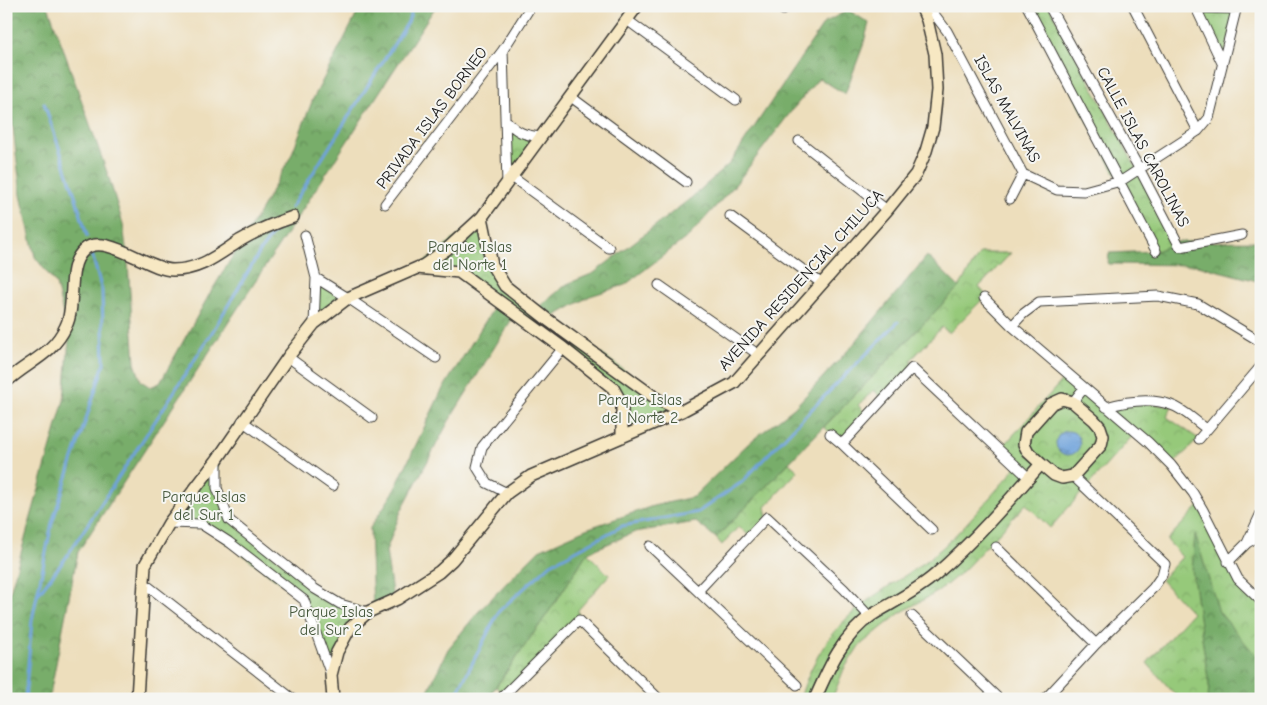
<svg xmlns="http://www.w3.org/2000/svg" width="1267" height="705" font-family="'Comic Neue',sans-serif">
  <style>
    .forest { fill: url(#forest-crowns); stroke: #4a6443 }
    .park { fill: url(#park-crowns); stroke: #59724b }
    .water { fill: url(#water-ripples); stroke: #46607c }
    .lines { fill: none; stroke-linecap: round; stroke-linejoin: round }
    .stream { stroke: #6fa3db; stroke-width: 3 }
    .street-casing { stroke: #3b3934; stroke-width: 11 }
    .secondary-casing { stroke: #3b3934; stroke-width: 14 }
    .street { stroke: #fff; stroke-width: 9 }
    .secondary { stroke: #f7e8c3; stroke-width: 11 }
    .labels { text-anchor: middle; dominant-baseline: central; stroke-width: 4; stroke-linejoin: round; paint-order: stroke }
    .street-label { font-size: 16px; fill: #1c1c1c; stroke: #f6f6f2 }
    .park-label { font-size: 16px; fill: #47593d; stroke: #f6f6f2 }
  </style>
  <defs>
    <pattern id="forest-crowns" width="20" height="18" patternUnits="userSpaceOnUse" patternTransform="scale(1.25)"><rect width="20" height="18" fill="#78ad6a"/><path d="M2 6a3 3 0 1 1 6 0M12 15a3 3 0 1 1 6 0" fill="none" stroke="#628c56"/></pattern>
    <pattern id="park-crowns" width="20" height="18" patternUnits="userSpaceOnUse" patternTransform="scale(1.25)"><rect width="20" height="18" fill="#96c97a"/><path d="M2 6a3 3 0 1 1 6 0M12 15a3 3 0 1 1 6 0" fill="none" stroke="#81ac69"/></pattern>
    <pattern id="water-ripples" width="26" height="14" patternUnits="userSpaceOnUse" patternTransform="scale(1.25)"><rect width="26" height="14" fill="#6fa3db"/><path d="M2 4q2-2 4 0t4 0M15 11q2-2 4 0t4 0" fill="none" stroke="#5a84b1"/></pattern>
  </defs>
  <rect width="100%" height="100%" fill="#f6f6f2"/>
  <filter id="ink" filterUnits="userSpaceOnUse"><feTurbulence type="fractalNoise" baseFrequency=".02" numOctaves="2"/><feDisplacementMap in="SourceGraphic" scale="10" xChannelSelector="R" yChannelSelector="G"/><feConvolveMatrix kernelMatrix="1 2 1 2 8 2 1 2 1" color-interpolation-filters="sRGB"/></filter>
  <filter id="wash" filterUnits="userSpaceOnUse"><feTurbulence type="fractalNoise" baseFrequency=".0096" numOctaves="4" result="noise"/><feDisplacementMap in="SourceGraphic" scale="20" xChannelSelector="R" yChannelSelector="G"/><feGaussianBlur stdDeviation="1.12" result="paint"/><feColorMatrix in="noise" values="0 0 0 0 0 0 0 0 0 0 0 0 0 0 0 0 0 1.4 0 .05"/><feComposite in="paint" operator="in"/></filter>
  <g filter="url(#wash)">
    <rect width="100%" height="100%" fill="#eddebc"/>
    <!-- forest -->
    <path class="forest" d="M6,6H48L109,178L123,224L128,264L135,363L141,381L150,387L160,383L209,295L262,208L291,156L313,99L359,10L358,6H436L78,552L49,699H6V616L8,599L64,400L69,338L56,284L35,257L21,195L6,70Z
      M848,10L869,23L863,46L845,94L819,78L793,109L735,185L690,235L625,285L590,296L548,320L535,310L567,284L594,273L691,198L730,163L824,23Z
      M1261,241V282L1196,265L1108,264L1109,253L1156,251L1176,242Z
      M927,256L959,287L716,538L696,522L635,532L587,553L557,600L487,699H424L448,649L478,612L539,550L586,529L653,506L693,497L750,442L794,408L852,346Z
      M498,301L515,314L449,421L401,511L386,551L393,600L373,609L370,528L393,493L441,392Z
      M1195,532L1219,612L1261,661V699H1208L1209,686L1192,570Z"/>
    <!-- park -->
    <path class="park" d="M1027,6H1049L1176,242L1156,251Z
      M1196,8L1237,9L1222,63Z
      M505,119L514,130L541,137L507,184Z
      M482,217L505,286L682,411L622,437V404L613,388L459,272L417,268Z
      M980,253H1011L979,287L986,295L984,298L949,333L942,327L911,360L912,367L883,400L874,390L858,405L868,416L842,443L824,427L959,287Z
      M316,278L348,298L314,324Z
      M1067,375L1136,432L1050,528L1026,504L964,570L939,591L900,613L859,646L844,669L832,699H800C813,654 838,620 877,594C899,579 922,566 942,548C966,526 987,500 1009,476L1016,466L1000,450Z
      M1128,402L1172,406L1167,417L1199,439L1172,465L1108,407Z
      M217,460V488L229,520L315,589L368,612L349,628L331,675L304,600L201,524L169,523Z
      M789,463L798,471L765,507L767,517L749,536L739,526L722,545L716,538Z
      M1199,506L1228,563L1261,602V655L1258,658L1219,612L1195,534L1192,570L1209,686L1208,699H1179L1147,663L1192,613L1161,580L1182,557L1167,540Z
      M587,553L609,575L578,610L579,620L504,694L496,687L557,600Z"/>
    <!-- water -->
    <path class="water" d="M1056 443a12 12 0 1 1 24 0a12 12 0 1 1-24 0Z"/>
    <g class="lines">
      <!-- stream -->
      <path class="stream" d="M44,103L76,198L87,236
        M291,208L408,22L413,6
        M38,594L65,559L165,406L208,339L261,250L278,227
        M25,699L32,620L52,523L104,364L102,291L92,254
        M454,699L499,611L551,564L622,526L698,512L742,482L799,422L898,322"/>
    </g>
  </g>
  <g filter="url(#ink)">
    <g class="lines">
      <defs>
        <path id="street" d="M778,6L783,10
          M928,6L947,31L1023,174L1057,190L1084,191L1121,181L1198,131L1209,118L1237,6
          M1027,6L1156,251
          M1049,6L1140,170L1180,247L1242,235
          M1133,6L1198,131
          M1195,6L1222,63
          M1196,8L1237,9
          M627,20L736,100
          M571,97L686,182
          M505,119C517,133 524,135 541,137
          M799,141L887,210
          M512,177L609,248
          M507,184L503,50L531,6
          M1010,199L1023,174
          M385,204L503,50
          M730,216L821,283
          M305,235L316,278L314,324
          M316,278L348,298L436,358
          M659,285L759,355
          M984,298L1012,326L1148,442L1171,465L1193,493L1203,510L1238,579L1261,601
          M1012,326L1023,314L1039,302L1158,296L1198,304L1261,342
          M288,357L372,418
          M1073,402L1084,388
          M1106,407C1127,401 1150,397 1171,405C1184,409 1196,422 1207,429
          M242,421L333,486
          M830,434L842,444L912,368L1029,478
          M1199,439L1261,366
          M842,444L932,530
          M217,460V488L229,520L315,589L340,604L368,612
          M507,493L487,483L477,467L482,447L563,348
          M169,523L201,524L229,542L304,600L331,675
          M1247,543L1261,513
          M650,546L797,685
          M996,547L1096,644
          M1228,562L1247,543L1261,535
          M144,583L293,699
          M698,591L767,517L844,589L870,617
          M912,616L999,699
          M509,699L504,695L579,620L659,699
          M1045,699L1096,644L1153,588L1162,575L1165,564L1073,476"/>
        <path id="secondary" d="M482,217L492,265L505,286L548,320L657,399L682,411
          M417,268L459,272L563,348L613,388L622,404V437
          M6,382C27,362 53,355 66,326C77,304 65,267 84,250C104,231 149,270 173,270C201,270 219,254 241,240C258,230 275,223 293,217
          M1062,399L1073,402L1094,420L1100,427L1103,436L1101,445L1073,476L1062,478L1054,475L1041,464L1028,452L1024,444L1026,432L1051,404Z
          M137,699L145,565L169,523L217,460L288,357L314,324L348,298L424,265L447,249L482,217L637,6
          M333,699L331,675L337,652L350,628L368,612L397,599L439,572L452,560L507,493L531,476L682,411L734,383L887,210L916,174L926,151L933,127L937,90L935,54L927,20L921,6
          M815,699C829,667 843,635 872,615C893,602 917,591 936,574C974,541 1007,503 1041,464"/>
      </defs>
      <!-- street casing -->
      <use href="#street" class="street-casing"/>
      <!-- secondary casing -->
      <use href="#secondary" class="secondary-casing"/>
      <!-- street -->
      <use href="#street" class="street"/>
      <!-- secondary -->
      <use href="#secondary" class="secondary"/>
    </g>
  </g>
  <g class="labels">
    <!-- street labels -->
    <g class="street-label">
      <text transform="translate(1007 109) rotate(61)">ISLAS MALVINAS</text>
      <text transform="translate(432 118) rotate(-53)">PRIVADA ISLAS BORNEO</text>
      <text transform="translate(1143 147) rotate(62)">CALLE ISLAS CAROLINAS</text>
      <text transform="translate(801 280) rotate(-48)">AVENIDA RESIDENCIAL CHILUCA</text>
    </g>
    <!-- park labels -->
    <g class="park-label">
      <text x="470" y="247">Parque Islas<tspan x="470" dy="18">del Norte 1</tspan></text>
      <text x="640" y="400">Parque Islas<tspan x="640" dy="18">del Norte 2</tspan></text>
      <text x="204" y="497">Parque Islas<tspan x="204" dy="18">del Sur 1</tspan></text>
      <text x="331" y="612">Parque Islas<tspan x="331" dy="18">del Sur 2</tspan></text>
    </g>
  </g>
  <!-- margin -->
  <rect width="1267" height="705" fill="none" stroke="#f6f6f2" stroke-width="25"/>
</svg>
